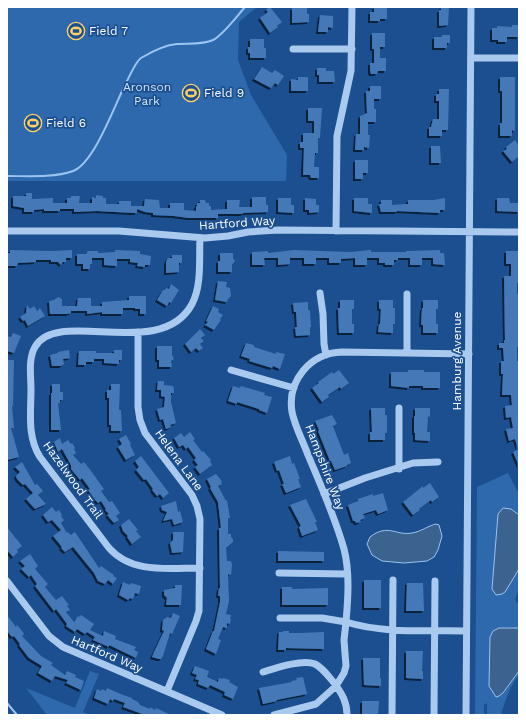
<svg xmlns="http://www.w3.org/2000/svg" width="526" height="722" font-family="'Work Sans',sans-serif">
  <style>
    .green { fill: #2e69ad }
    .water { fill: #3c6290; stroke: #9cc4f0 }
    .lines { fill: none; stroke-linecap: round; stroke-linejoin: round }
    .stream { stroke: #9cc4f0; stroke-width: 2 }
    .building { fill: #4478b7; filter: url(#shadow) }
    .minor { stroke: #a9c9ee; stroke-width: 7 }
    .labels { text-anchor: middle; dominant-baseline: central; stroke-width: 3.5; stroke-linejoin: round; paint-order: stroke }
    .poi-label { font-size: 12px; fill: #fff; stroke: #1b4f8f; text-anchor: start }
    .park-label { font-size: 12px; fill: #cfe3fa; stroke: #1b4f8f }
    .street-label { font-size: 12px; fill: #fff; stroke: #1b4f8f }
  </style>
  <defs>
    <filter id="shadow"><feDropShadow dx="-2" dy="2" stdDeviation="0" flood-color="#0009"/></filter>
  </defs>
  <rect width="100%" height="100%" fill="#1b4f8f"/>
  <!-- green -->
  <path class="green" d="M7,7H257L239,22L238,60L251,95L287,155L286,181H7Z
    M508,473L519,494V515L513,510L503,508L498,514L492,589L505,592L519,569V588L515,600L519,605V628C509,628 497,625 491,634L489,686L496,697L503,693L519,671C519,676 516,678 514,682C508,692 504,704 501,715H487V703L484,705V715H475L477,487Z
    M90,671L99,674L83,712L90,715H47L26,688L75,708Z"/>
  <!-- water -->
  <path class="water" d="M503,508L511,509L519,515V569L505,592L502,594L496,595L492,589L498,514Z
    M436,524L439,525L442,536L438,550L434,557L427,561L404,563L382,561L372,555L367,544L370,537C388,523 396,536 412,533C420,532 430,525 436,524Z
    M499,628H519V671L503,693L499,696L496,697L489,686L490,637L493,631Z"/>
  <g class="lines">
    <!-- stream -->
    <path class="stream" d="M7,176C27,176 54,178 73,171C94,163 114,107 124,87C128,80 135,62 141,58C151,52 165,45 177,44C188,43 203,45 213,40C223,35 237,16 245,7
      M7,703L17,715"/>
  </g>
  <!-- building -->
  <path class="building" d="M269,7H270L282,22L277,26L278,27L270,33L260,18L268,12L266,10Z
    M374,7H387V19H380V21H370V12H374Z
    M441,7H449L448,25L439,26V10H441Z
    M292,8H307V14H309V22L292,23Z
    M320,15L333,16V28L328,27V32H318Z
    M512,25H519V37H507V42H498V40H492V28H497V26L512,27Z
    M372,33H385V47H380V58H386V71H378L377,74H371L370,71V63H374V49H372Z
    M442,35H450V43H447V48H434V37H442Z
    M250,39H264V48H266V58H250V53H248V47H250Z
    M262,67L272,73L275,70L284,76L278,85L275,83L271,88L254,79Z
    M317,68H326V71H334L335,82H319V75H317Z
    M298,77H308V91H291V79L298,80Z
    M500,77H515V131L512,130V136H500V123H502V91H500Z
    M370,86H381V99H374V109H376V122H368V135H370L369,148L364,147V150H355L356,134H360V116L367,113L366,91H370Z
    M439,89H449L448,130H442V136H429V127H431L433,119H439V101H436V94H439Z
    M308,108H322L320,138H318V153H315L314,167H319V178H311L310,175H303L304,148H300V142H303V133H314V121H308Z
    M515,140L519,146V156L512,162L503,151L507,149L506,147Z
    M431,146H440L441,163H431Z
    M355,160H368V173H363V179H355Z
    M26,193H32V199L53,198V203H67V198H71V196H80L79,203H92V197L96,198V195L103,196V198H106V204H119V201H131V206H144L145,199L159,200L160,208H170V203H184V210L196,211V206H197V203H200V200H205L206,203H209V206H211V210L227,209V200H240L239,207H252V197H266V205H268V212L243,213V214H218V218H189L174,216L153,215V213L145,212L137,209V213H134L97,211L74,212V209H60V211H44V209L34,210V212H24V208L13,206V196H26Z
    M278,198H291V205H294V213L278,212Z
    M305,198L316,199V205H319V212L309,213V210H305Z
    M354,198H368V204H372V213L354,211Z
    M445,198V210H440V213L397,211V212H381L379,204H381V200H392V205L405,204H408V200H434Z
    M497,198H509L510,203H519V212L497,211Z
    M10,250L53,251L72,250V258H66V262H63L61,265L58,262H51V260H36V262L18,263L17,266H7V253H10Z
    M115,250L140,251V254L151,256L150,265H145V267L137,266L138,263L130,262V259H117V266L104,265V258H92V264H90V269H83V264H77V254H86L88,251H98V253L115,252Z
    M294,250L350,252L371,250V252H406V251L440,250V253H444L445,265L433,264V258H422V265H410V258H398V260H394V265H385V263H379V258H367V265H355V258L341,259V263H329V258H316V264H304V258H290V264L278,265V258H264L265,265H252V252L268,251V253Z
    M506,251H518L519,255V283H517V294L519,295V347H517V361H519L518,392L519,405L518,449L515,439L509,441L506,429L513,428L511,417L506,418L505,406L512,405L511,395H502L503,374H501V361H504L503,348H499V343H504V340H505L504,276H511V264H506Z
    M220,253H233V259L235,260L234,263L232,264V272H218V261H220Z
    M172,255H182V263H179V272L166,273V262L168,258H172Z
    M218,281L227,282L226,287L230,288L231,296L228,299L227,302L215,300Z
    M171,284L179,290L171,303L169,302L167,306L157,300L163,290H165L166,288L169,289Z
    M129,296H146V314H140V309H135V308H123V314H102V312L87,314V311H71V313L67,314H50L49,301L54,300L58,297L62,299V306H77L78,298H91V306H102V302L129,300Z
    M340,300H354V309H352V324H354V333H339L338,308H340Z
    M379,300H393V308H395V324H393V333L378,332L379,324H380L381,309H379Z
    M423,300H438V309H436V324H438V333H423V325H421L422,308H423Z
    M308,302V310H310L311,327H310V335L296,336L295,327H297L296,312H294L293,303Z
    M27,305L30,309L34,306L37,311L40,308L45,316L28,326L25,320L23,321L20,317L26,313Z
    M213,306L219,309L218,312L223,315L220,319L221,320L214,330L205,325L208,322L206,321Z
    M200,329L205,335L201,338L204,341L200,344L203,348L199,351L196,348L191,352L185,344Z
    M13,333L21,336L14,353L7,351V336L11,337Z
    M246,343L254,345V347L276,354V352L285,354L280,369L273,366L272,368L249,361L250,359L241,356Z
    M157,346H172V355L174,359L171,361L172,367H159V360H157Z
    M69,350L70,358L63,359L64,364L61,366H52L50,355L58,353V352Z
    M114,350H122V360H119V364L104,363V359H94V362H86V365H78L79,351H96V353H114Z
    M7,360H14L13,406H12L14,428H11L19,457L7,460Z
    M339,370L349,383L341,389L340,387L328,395L329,397L322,402L312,388L319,383L318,382L332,372L333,374Z
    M408,370H424V372H440V388H423V386H409V388L391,386V372H408Z
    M158,381H164V385L173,386L174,389V393H171V402L176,423L170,425L171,427L166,429L163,419L160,420L157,409L164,407L165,397L161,396V390H157Z
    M52,384H60V392H63V400H60V403H58L61,430H51V393H52Z
    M111,384H120L119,410H121L122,431H111V425H109V398H107V390H111Z
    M233,386L240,388L241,386L265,393L264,395L272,397L267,413L259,410V409L237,402V404L228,401Z
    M371,408H385V415H387V433H385V440H370V432H372Z
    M415,408H430V417L428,416L427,432H430V441L415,440V433H414V416H415Z
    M332,415L337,424L333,426L344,455L348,453L351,463L347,465V466L335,470L331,461H330L318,431L319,430L315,421Z
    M190,432L195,439L193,440L202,452L203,451L211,460L210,461L212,465L200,474L195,467L198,465L194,460L196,458L188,447L186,449L183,445L179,447L174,438L181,433L184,437Z
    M126,435L131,444L130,445L135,455L126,460L118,447L122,444L119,439Z
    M60,438L62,444L68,440L71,444L72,443L75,448L74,449L76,453L73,455L81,464L84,462L91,471L104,489L101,491L109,502L112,501L120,513L116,516L119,520L114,523L107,515L109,514L105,510L106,509L101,501L98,503L96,501L88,490L90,489L82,478L80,480L71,469V465L62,449L58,452L54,442Z
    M519,449V466L513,452Z
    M141,456L169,493L163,498L160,494L157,496L152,490L153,489L146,479L144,480L136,470L139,467L135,461Z
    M290,456L292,464L294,463L300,479H298L301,487L286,493L282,484H284L279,470L277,471L274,462Z
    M22,462L35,485L37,484L43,491L38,495L46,504L35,509L26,499L33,493L25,484L23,485L17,479L16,476L20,472L15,467Z
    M216,474L221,480L222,484L218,486L226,501L227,500L230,518H228V534H231V537L233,539V542L226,548L227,561H231L232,565L231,575L228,574L229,601L226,614L231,615L230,619H231L230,624L227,623V628L223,627L218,639L221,640L216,654L206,649L213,631H214L220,602V596H218L219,588H220L219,528H221L218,502L210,488L211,487L207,479Z
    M430,483L439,497L432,502L431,500L419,509L420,510L413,515L403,502L423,486V488Z
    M383,493L388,510L378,514L376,510L363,514L365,518L360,520L361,522L356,523L355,521H353L348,505L358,501V499L373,494V496Z
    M306,499L317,522H315L318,530L302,536L299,527L301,526L290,505Z
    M176,501L178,512L180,511L183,522L174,525L172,519L163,521L167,512L162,510L161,506Z
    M52,507L56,512L59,510L62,515L61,516L64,520L61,523L67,533L68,532L71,535L75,532L99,568L101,566L114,575L113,576L117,578L113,584L108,580L105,584L98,581L94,573L73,547L65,552L61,548L62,547L53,536L61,530L52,520L48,522L43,515Z
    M129,519L138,530L136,531L141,537L132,544L127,537L128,536L123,531L121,525Z
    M7,527L22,546L17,550L18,552L13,557L7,550Z
    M173,532H184L183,552L172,553L170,543L173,540Z
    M278,551L324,552V561H278Z
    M30,554L38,566L35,569L48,584L45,587L56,600L62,596L69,605L67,606L70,610L66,612L74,622L78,616L79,617L81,615L94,624L90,630L103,636L104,631L116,636L115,639L136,647L134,650L138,652L136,658L109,645V647L93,640L95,637L87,632L85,634L77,629L75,632L66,626L67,624L56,609L54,611L35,586L37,584L31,575L29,577L21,569L25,566L20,561Z
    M364,580H381V608H364Z
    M123,582L130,585L131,583L141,586L139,594L135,593L133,599L130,598L128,600L119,595Z
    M407,583H423L424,611H406Z
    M175,585H182L181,605H166L167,598L164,595V590L175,588Z
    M282,587H292V589L328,588V605H282Z
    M173,613L180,616L172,634L170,633L163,656L161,659H159L152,657L154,652L164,631L162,630L163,620L167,617L171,618Z
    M7,615L16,627L17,625L22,631L24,634L22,636L41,656L53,663L51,665L65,675L67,671L76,675L75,677L84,681L81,690L66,683L68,680L55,676L52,681L38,673L42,666L29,658L19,645L20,644L14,636L12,637L7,631Z
    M283,631H289V633H300L324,632V649L286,648V650H278L279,632H283Z
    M406,651H423L422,671H423V679L406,678Z
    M363,658H380V678H381V686L364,685Z
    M195,666L209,671L207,677L218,682L219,678L223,679V678L230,680L229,682L238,687L233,699L224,695L225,692L210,685L208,688L198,684L199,680L195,679L197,675L192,673Z
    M303,677L307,694L276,700L277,701L263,704L259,688L292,682L291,681L297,680L296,678Z
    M107,688L123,695L132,698V699L138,702L140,705L150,709V707L155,710L156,708L171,715H145L123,707L125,703L114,699L113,701L110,699L108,704L94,698L97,689L101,691L102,689L106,691Z
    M362,701H379L378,715H362Z"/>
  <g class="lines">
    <!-- minor -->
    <path class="minor" d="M293,49H352
      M471,58H519
      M7,231H119L205,238L228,236L248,232L278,230L519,232
      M336,231L337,136L351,71L352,7
      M320,293L323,314L324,344L326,355
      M138,332V407L140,420L145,433L192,495L197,506L200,519L199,611L196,621L167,691
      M407,353V294
      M231,370L294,388
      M399,469V408
      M324,494L365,478L413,463L438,462
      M200,568C168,568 132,574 109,548L40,457C27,437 31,412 31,389C31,376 28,359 35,347C57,307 161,362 192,304C202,286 199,257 200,238
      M279,573L347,574
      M7,581L49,636L63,647L222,715
      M466,631C427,630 385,634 346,622C348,599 350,572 344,549C335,517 321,486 308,455C303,441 295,427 292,412C287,381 310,353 342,352L469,354
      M263,672C276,668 302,659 315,664C323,668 329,677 335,684C342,694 347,702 347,715
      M274,715L316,704L336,686L344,673L346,666L344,640L346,622L322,618H280
      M392,715L393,580
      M434,715L435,581
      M466,715L471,7"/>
  </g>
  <!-- icons -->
  <defs>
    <symbol id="stadium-ring" viewBox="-11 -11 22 22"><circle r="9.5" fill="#1b4f8f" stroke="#ffd166" stroke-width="1.5"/><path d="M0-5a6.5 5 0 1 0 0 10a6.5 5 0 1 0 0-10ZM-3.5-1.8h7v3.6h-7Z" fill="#ffd166"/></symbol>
  </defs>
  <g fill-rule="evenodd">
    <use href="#stadium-ring" x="66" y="21" width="20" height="20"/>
    <use href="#stadium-ring" x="181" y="83" width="20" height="20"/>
    <use href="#stadium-ring" x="23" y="113" width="20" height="20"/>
  </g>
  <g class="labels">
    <!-- poi labels -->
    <g class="poi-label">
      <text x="89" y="31">Field 7</text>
      <text x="204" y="93">Field 9</text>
      <text x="46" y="123">Field 6</text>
    </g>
    <!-- park labels -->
    <g class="park-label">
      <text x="147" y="87">Aronson<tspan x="147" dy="14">Park</tspan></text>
    </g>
    <!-- street labels -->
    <g class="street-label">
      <text transform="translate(237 223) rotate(-4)">Hartford Way</text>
      <text transform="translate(457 361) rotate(-90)">Hamburg Avenue</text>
      <text transform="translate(179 460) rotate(54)">Helena Lane</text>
      <text transform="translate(325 467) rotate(69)">Hampshire Way</text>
      <text transform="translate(73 480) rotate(54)">Hazelwood Trail</text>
      <text transform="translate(107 654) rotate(23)">Hartford Way</text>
    </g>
  </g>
  <!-- border -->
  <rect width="526" height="722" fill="none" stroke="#ffffff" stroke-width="16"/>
</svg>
